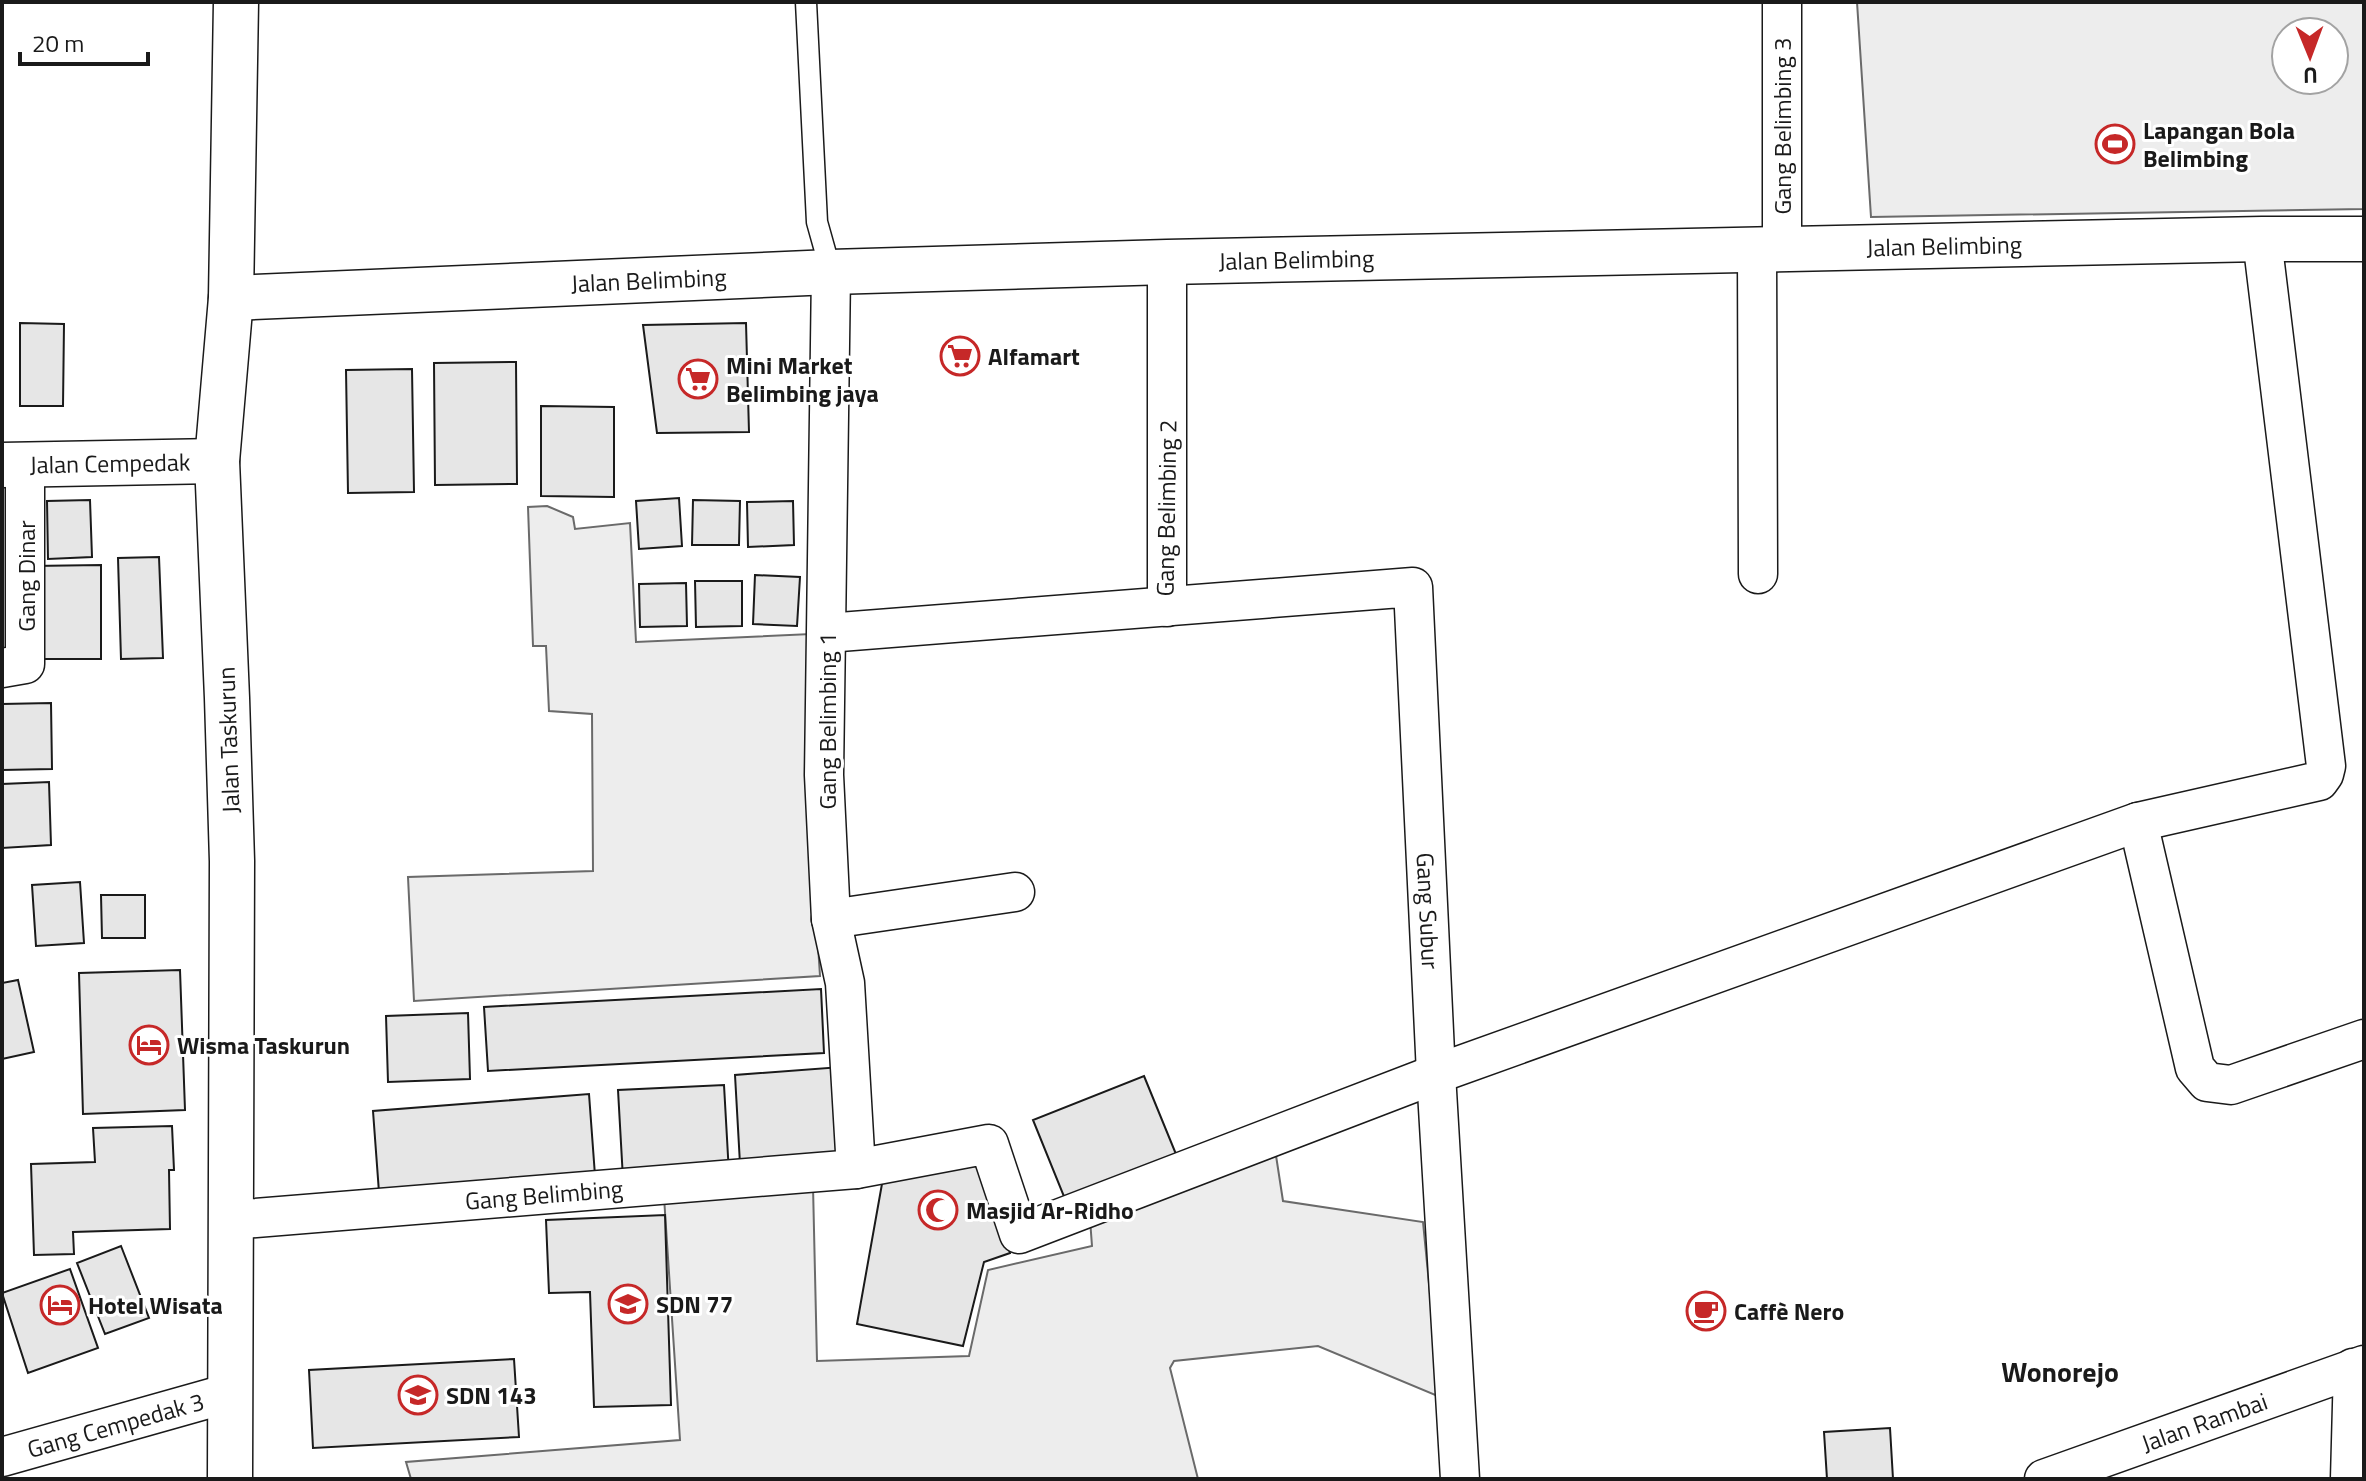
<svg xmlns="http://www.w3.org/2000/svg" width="2366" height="1481" font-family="'Titillium Web',sans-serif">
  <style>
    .built { fill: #ededed; stroke: #6a6a6a; stroke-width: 2; fill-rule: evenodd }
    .building { fill: #e6e6e6; stroke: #1a1a1a; stroke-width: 2 }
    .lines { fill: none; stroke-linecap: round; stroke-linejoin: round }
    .service-casing { stroke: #1a1a1a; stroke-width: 23 }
    .minor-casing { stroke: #1a1a1a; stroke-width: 41 }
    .tertiary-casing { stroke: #1a1a1a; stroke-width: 47 }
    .service { stroke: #fff; stroke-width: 20 }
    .minor { stroke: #fff; stroke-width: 38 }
    .tertiary { stroke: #fff; stroke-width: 44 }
    .labels { text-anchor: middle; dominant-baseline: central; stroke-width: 6; stroke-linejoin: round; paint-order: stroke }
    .street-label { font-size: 24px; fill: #1a1a1a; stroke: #fff }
    .poi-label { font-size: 24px; font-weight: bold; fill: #1a1a1a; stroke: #fff; text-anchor: start }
    .quarter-label { font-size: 28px; font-weight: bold; fill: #1a1a1a; stroke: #fff }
  </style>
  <rect width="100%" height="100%" fill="#fff"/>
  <!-- built -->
  <path class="built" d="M1857,2H2364V209L1871,217ZM2286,32H2334V80H2286Z
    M547,506L573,517L575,529L630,523L636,642L811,634L812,852L820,976L414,1001L408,877L593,871L592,714L549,711L546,646H533L528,507Z
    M1273,1136L1283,1201L1423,1222L1440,1397L1318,1346L1174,1361L1170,1368L1198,1479H411L406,1462L680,1440L664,1197L813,1186L817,1361L969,1356L988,1270L1092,1246L1089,1206Z"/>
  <!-- building -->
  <path class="building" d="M20,323L64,324L63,406H20Z
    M746,323L749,432L657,433L643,325Z
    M516,362L517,484L435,485L434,363Z
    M412,369L414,492L348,493L346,370Z
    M541,406L614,407V497L541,496Z
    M679,498L682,546L639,549L636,501Z
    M90,500L92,557L48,559L47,501Z
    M693,500L740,501L739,545H692Z
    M793,501L794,545L748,547L747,502Z
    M159,557L163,658L121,659L118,558Z
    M101,565V659H33L32,566Z
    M755,575L800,577L797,626L753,624Z
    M695,581H742V626L696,627Z
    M686,583L687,626L640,627L639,584Z
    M51,703L52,769L2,770V704Z
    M49,782L51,845L2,848V784Z
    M80,882L84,943L36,946L32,885Z
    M101,895H145V938H102Z
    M180,970L185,1110L83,1114L79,973Z
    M18,980L34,1052L2,1059V983Z
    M821,989L824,1053L488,1071L484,1007Z
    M468,1013L470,1079L388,1082L386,1016Z
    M841,1067L848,1156L740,1164L735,1075Z
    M1144,1076L1178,1159L1067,1204L1033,1120Z
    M724,1085L729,1174L623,1179L618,1090Z
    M589,1094L596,1189L380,1206L373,1111Z
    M172,1126L174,1170H169L170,1229L73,1232L74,1254L34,1255L31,1164L95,1162L93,1128Z
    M985,1161L1010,1253L984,1262L963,1346L857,1324L885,1167Z
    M665,1215L671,1405L594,1407L590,1292L549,1293L546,1220Z
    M121,1246L149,1318L105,1334L77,1263Z
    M70,1269L98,1348L28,1373L2,1293Z
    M514,1359L519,1437L313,1448L309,1370Z
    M1890,1428L1893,1479H1827L1824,1432Z"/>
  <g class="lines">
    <defs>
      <path id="service" d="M806,2L817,222L831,272"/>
      <g id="minor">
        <path d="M1782,2V250"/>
        <path d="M1757,250L1758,574"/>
        <path d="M831,272L824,775L831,919L845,983L856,1169"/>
        <path d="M1167,607V262"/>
        <path id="s1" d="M827,633L1413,587L1436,1074L1460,1479"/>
        <path d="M2,668L25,664V465"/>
        <path d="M2138,822L2195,1068L2207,1082L2231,1085L2364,1039"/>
        <path d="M831,919L1015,892"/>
        <path id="s2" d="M231,1220L856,1169L989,1144L1019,1234L1436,1074L2138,822L2319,781L2324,774L2326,766L2262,239"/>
        <path id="s3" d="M2,1457L229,1393"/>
        <path id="s4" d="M2044,1479L2364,1365"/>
        <path d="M2350,1479L2353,1368"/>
      </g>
      <g id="tertiary">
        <path id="s5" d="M231,298L831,272L1167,262L2262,239H2364"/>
        <path id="s6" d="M2,465L217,461"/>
        <path d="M230,1479L232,861L227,698L217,461L231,298L236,2"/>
      </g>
    </defs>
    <!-- service casing -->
    <use href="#service" class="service-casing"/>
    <!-- minor casing -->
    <use href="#minor" class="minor-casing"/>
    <!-- tertiary casing -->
    <use href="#tertiary" class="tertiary-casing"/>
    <!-- service -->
    <use href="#service" class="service"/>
    <!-- minor -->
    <use href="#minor" class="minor"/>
    <!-- tertiary -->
    <use href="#tertiary" class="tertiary"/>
  </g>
  <!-- icons -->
  <defs>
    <symbol id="stadium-ring" viewBox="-11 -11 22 22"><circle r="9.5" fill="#fff" stroke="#c62828" stroke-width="1.5"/><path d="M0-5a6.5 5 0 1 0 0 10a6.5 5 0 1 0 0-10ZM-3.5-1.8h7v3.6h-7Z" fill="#c62828"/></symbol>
    <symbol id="supermarket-ring" viewBox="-11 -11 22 22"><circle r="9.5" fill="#fff" stroke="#c62828" stroke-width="1.5"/><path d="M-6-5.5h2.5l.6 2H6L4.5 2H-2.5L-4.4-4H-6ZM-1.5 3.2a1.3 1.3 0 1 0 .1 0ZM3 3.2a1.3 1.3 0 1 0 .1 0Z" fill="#c62828"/></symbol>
    <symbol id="hotel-ring" viewBox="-11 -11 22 22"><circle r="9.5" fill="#fff" stroke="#c62828" stroke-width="1.5"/><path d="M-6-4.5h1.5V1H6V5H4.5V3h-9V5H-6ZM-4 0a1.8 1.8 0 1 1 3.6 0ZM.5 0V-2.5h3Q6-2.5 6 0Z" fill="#c62828"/></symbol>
    <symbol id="mosque-ring" viewBox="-11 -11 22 22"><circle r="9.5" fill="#fff" stroke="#c62828" stroke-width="1.5"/><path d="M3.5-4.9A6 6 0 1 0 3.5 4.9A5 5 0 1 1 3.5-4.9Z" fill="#c62828"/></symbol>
    <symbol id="school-ring" viewBox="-11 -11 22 22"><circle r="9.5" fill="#fff" stroke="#c62828" stroke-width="1.5"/><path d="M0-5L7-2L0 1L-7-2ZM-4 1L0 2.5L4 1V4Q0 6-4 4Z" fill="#c62828"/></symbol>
    <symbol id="cafe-ring" viewBox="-11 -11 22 22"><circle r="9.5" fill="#fff" stroke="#c62828" stroke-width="1.5"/><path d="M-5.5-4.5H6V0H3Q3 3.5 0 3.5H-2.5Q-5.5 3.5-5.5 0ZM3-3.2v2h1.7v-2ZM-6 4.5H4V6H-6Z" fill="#c62828"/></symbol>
  </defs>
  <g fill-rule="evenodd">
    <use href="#stadium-ring" x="2093" y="122" width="44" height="44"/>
    <use href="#supermarket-ring" x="938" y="334" width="44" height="44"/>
    <use href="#supermarket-ring" x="676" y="357" width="44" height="44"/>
    <use href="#hotel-ring" x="127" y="1023" width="44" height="44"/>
    <use href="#mosque-ring" x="916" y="1188" width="44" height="44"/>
    <use href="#school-ring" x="606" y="1282" width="44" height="44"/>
    <use href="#hotel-ring" x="38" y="1283" width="44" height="44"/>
    <use href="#cafe-ring" x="1684" y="1289" width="44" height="44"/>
    <use href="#school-ring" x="396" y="1373" width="44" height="44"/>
  </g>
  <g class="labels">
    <!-- street labels -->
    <g class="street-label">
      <text transform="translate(1782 126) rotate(-90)">Gang Belimbing 3</text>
      <text stroke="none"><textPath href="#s5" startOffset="1714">Jalan Belimbing</textPath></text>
      <text stroke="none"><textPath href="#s5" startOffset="1066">Jalan Belimbing</textPath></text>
      <text stroke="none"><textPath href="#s5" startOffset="418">Jalan Belimbing</textPath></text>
      <text stroke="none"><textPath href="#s6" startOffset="108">Jalan Cempedak</textPath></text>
      <text transform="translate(1166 508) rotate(-89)">Gang Belimbing 2</text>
      <text transform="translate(26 576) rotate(-90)">Gang Dinar</text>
      <text transform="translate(827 721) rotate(-90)">Gang Belimbing 1</text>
      <text transform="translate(228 740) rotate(-92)">Jalan Taskurun</text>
      <text stroke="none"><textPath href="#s1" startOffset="912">Gang Subur</textPath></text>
      <text stroke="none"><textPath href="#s2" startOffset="314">Gang Belimbing</textPath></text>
      <text stroke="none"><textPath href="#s4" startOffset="170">Jalan Rambai</textPath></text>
      <text stroke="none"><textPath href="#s3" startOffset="118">Gang Cempedak 3</textPath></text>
    </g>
    <!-- poi labels -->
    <g class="poi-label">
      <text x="2143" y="130">Lapangan Bola<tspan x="2143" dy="28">Belimbing</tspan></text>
      <text x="988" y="356">Alfamart</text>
      <text x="726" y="365">Mini Market<tspan x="726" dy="28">Belimbing jaya</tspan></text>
      <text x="177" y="1045">Wisma Taskurun</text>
      <text x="966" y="1210">Masjid Ar-Ridho</text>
      <text x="656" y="1304">SDN 77</text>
      <text x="88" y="1305">Hotel Wisata</text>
      <text x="1734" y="1311">Caffè Nero</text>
      <text x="446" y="1395">SDN 143</text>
    </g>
    <!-- quarter labels -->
    <g class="quarter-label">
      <text x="2060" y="1371">Wonorejo</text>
    </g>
  </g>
  <!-- border -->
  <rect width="2366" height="1481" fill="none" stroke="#1a1a1a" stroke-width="8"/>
  <!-- north arrow -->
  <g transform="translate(2310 56) rotate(179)"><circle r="38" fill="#ffffff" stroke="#a3a3a3" stroke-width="2"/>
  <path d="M0-6L14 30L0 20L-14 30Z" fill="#c62828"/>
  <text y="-12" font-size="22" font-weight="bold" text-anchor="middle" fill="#1a1a1a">U</text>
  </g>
  <!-- scale -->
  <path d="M20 52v12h128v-12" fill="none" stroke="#1a1a1a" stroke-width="4"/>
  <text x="32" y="52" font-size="24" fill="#1a1a1a" stroke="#ffffff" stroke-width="6" paint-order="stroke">20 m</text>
</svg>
